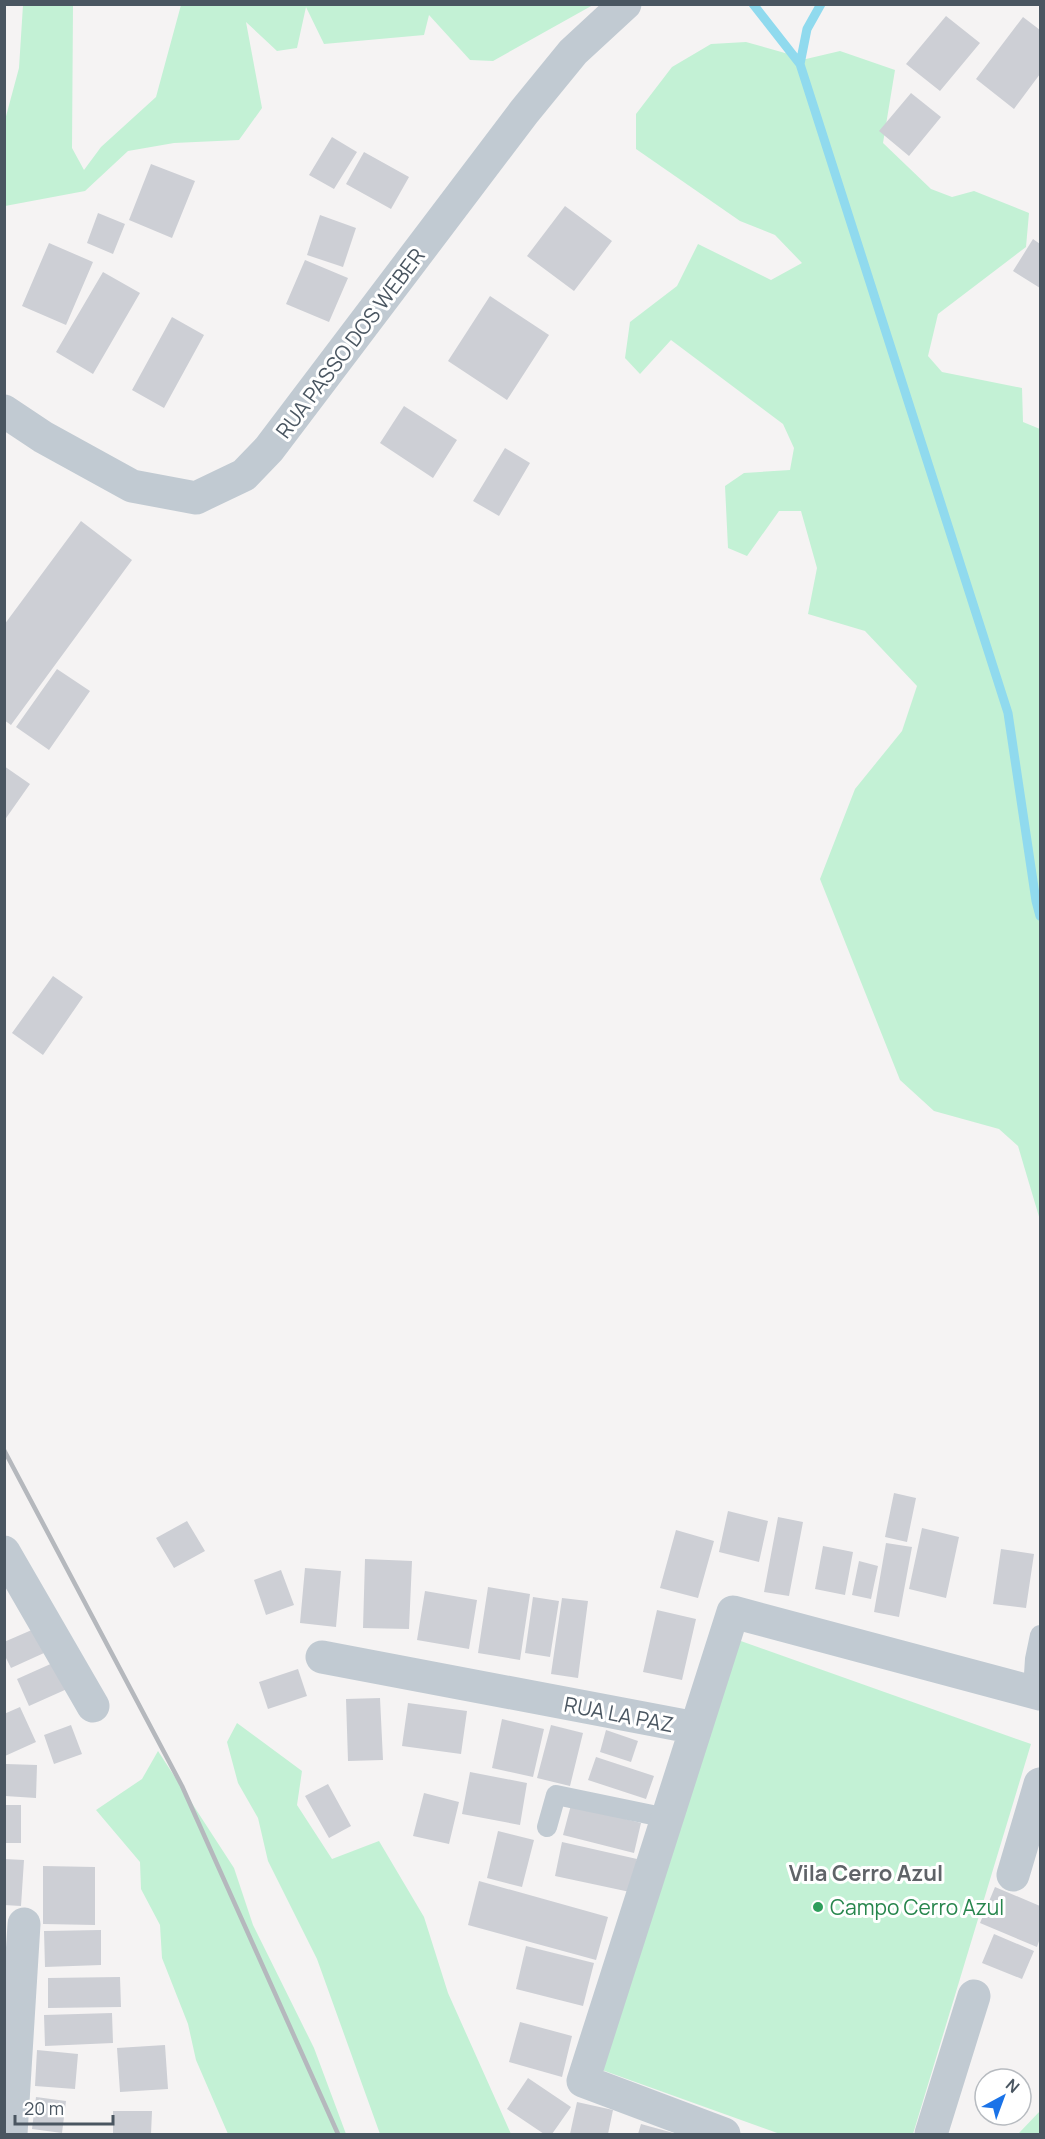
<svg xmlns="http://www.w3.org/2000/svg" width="1045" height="2139" font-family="Manrope,sans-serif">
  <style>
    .green { fill: #c3f1d5 }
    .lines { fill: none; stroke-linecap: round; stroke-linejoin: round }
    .stream { stroke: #90daee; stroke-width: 9 }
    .building { fill: #cdcfd5 }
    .service { stroke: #c1cad2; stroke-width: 20 }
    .minor { stroke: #c1cad2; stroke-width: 33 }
    .tertiary { stroke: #c1cad2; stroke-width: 33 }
    .rail { stroke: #b5b8bd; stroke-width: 4.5 }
    .leisure-dot { fill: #2e9e5b; stroke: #fff; stroke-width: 2 }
    .labels { text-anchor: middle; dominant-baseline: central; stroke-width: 6; stroke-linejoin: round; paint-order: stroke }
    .street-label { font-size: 21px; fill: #4a5661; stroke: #fff }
    .leisure-label { font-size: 21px; fill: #27864d; stroke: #fff; text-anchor: start }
    .neighbourhood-label { font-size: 22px; font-weight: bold; fill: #5f6368; stroke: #fff }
  </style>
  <rect width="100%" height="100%" fill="#f5f3f3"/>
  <!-- green -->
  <path class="green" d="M23,5H73L72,148L84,170L101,147L156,97L181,5H593L493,61L470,60L429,15L424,35L324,44L306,7L297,48L277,51L246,22L262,108L239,140L174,143L128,151L85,191L5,206V120L19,68Z
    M746,42L806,59L840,51L895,70L883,143L931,189L952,197L974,191L1029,213L1026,247L938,314L928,356L942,372L1022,388L1023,422L1040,429V1220L1018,1146L999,1129L934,1111L900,1080L820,879L855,789L902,731L917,686L865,631L808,614L817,568L801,511H779L747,556L728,548L725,486L744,473L790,470L794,448L783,424L671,340L640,374L625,358L630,322L677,286L698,244L771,280L802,263L775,235L740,221L636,149V114L672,67L711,44Z
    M738,1640L1031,1744L913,2134H780L602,2070Z
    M237,1723L302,1771L297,1805L332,1859L379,1841L424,1917L448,1993L511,2134H380L317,1959L268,1861L258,1818L238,1783L227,1742Z
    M158,1751L234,1868L253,1925L314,2048L346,2134H228L196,2060L188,2024L162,1958L160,1925L141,1889L140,1862L96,1810L142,1779Z
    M1040,2111V2134H1016L1019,2133Z"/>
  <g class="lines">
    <!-- stream -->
    <path class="stream" d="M753,4L800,64L1008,713L1036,901L1040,916
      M800,64L807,29L821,4"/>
  </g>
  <!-- building -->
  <path class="building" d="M946,16L980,43L940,91L906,64Z
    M1023,17L1040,30V74L1014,109L976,79Z
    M911,93L941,117L909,156L879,131Z
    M332,137L357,152L334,189L309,175Z
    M364,152L409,177L391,209L346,184Z
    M151,164L195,181L172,238L129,220Z
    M565,206L612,241L574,291L527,256Z
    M98,213L125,224L113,254L87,243Z
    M320,215L356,228L343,267L307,255Z
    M1033,239L1040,244V288L1013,271Z
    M49,243L93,262L66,325L22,306Z
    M305,260L348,278L329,322L286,304Z
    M103,272L140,293L93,374L56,352Z
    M490,296L549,335L507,400L448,361Z
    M172,317L204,335L164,408L132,390Z
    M404,406L457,440L433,478L380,443Z
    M505,448L530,463L499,516L473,501Z
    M81,521L132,560L11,725L4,720V625Z
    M57,669L90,691L49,750L16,727Z
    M4,766L30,784L4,821Z
    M53,976L83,997L43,1055L12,1033Z
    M894,1493L916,1498L907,1542L885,1537Z
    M728,1511L768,1521L759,1562L719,1552Z
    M778,1517L803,1522L789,1596L764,1592Z
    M187,1521L205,1551L174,1568L156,1538Z
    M922,1528L959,1537L946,1598L909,1589Z
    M676,1530L714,1541L698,1598L660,1588Z
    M886,1543L912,1547L899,1617L874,1612Z
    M823,1546L853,1552L845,1595L815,1589Z
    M1001,1549L1034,1554L1026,1608L993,1604Z
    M365,1559L412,1561L409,1629L363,1628Z
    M859,1561L878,1566L871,1599L852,1595Z
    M305,1568L341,1571L336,1627L300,1623Z
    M281,1570L294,1605L266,1615L254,1580Z
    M488,1587L530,1594L520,1660L478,1653Z
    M425,1591L477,1600L469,1649L417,1640Z
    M533,1597L559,1601L550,1657L525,1653Z
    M562,1598L588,1601L578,1678L551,1674Z
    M657,1610L696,1619L682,1680L643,1672Z
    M34,1629L44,1653L11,1668L4,1654V1642Z
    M55,1662L67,1689L29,1706L17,1679Z
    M298,1669L307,1696L268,1709L259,1682Z
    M380,1698L383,1760L348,1761L346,1699Z
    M408,1703L467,1711L461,1754L402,1746Z
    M20,1707L36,1742L5,1756L4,1714Z
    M502,1719L544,1729L533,1777L492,1768Z
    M71,1725L82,1754L54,1764L44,1735Z
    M551,1725L583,1733L570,1786L537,1778Z
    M606,1730L638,1741L631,1762L600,1752Z
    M596,1757L654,1776L646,1799L588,1780Z
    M6,1764L37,1765L36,1798L5,1796Z
    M470,1772L527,1783L520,1825L462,1814Z
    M328,1784L351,1826L329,1838L305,1796Z
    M424,1793L459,1802L449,1844L413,1836Z
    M5,1805H21V1843H5Z
    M571,1805L641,1823L634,1853L563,1835Z
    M498,1831L534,1840L522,1887L487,1878Z
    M562,1842L637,1859L630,1892L555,1876Z
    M4,1859L24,1860L21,1906L4,1905Z
    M43,1866L95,1867V1925L43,1924Z
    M479,1881L608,1917L596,1960L468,1925Z
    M995,1887L1040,1906V1938L1037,1947L980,1923Z
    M101,1930V1965L45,1967L44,1931Z
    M994,1934L1034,1951L1022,1979L982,1963Z
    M526,1946L594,1963L583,2006L516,1989Z
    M120,1977L121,2007L48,2008V1978Z
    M112,2013L113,2043L45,2046L44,2015Z
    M520,2022L572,2036L562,2077L509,2062Z
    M165,2045L168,2089L120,2092L117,2048Z
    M37,2050L78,2054L75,2089L35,2086Z
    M528,2078L571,2107L552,2134H544L507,2109Z
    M36,2097L66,2101L62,2133L32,2129Z
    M577,2102L613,2110L608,2134H570Z
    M113,2111H152L151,2134H113Z
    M641,2124L677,2134H638Z"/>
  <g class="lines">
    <!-- service -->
    <path class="service" d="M1033,1690L1035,1659L1040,1635
      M547,1827L556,1795L667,1818"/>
    <!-- minor -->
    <path class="minor" d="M4,1552L93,1706
      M322,1657L696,1728L733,1612L1040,1694
      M696,1728L583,2081L724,2134
      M1013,1875L1040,1784
      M11,2134L24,1924
      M931,2134L974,1996"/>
    <!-- tertiary -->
    <path class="tertiary" d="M4,411L43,437L132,486L196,498L244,475L269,449L524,112L573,52L625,4"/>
    <!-- rail -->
    <path class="rail" d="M4,1450L182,1786L338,2134"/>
  </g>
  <!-- markers -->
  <circle class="leisure-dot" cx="818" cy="1907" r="6"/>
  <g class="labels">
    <!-- street labels -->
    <g class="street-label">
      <text transform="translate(350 343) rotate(-53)">RUA PASSO DOS WEBER</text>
      <text transform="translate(619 1714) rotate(11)">RUA LA PAZ</text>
    </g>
    <!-- leisure labels -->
    <g class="leisure-label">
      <text x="830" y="1907">Campo Cerro Azul</text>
    </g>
    <!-- neighbourhood labels -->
    <g class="neighbourhood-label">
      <text x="866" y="1873">Vila Cerro Azul</text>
    </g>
  </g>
  <!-- border -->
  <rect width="1045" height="2139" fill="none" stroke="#4a5661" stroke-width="12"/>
  <!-- north arrow -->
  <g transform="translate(1003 2097) rotate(41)"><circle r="28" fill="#ffffff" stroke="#b7bbc0" stroke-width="1.5"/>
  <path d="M0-4.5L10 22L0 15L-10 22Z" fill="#1a73e8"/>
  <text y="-9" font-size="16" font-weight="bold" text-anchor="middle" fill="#4a5661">N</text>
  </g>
  <!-- scale -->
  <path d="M15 2115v9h98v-9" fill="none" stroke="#4a5661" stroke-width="3"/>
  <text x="24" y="2115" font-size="18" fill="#4a5661" stroke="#ffffff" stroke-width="4.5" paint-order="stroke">20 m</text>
</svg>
